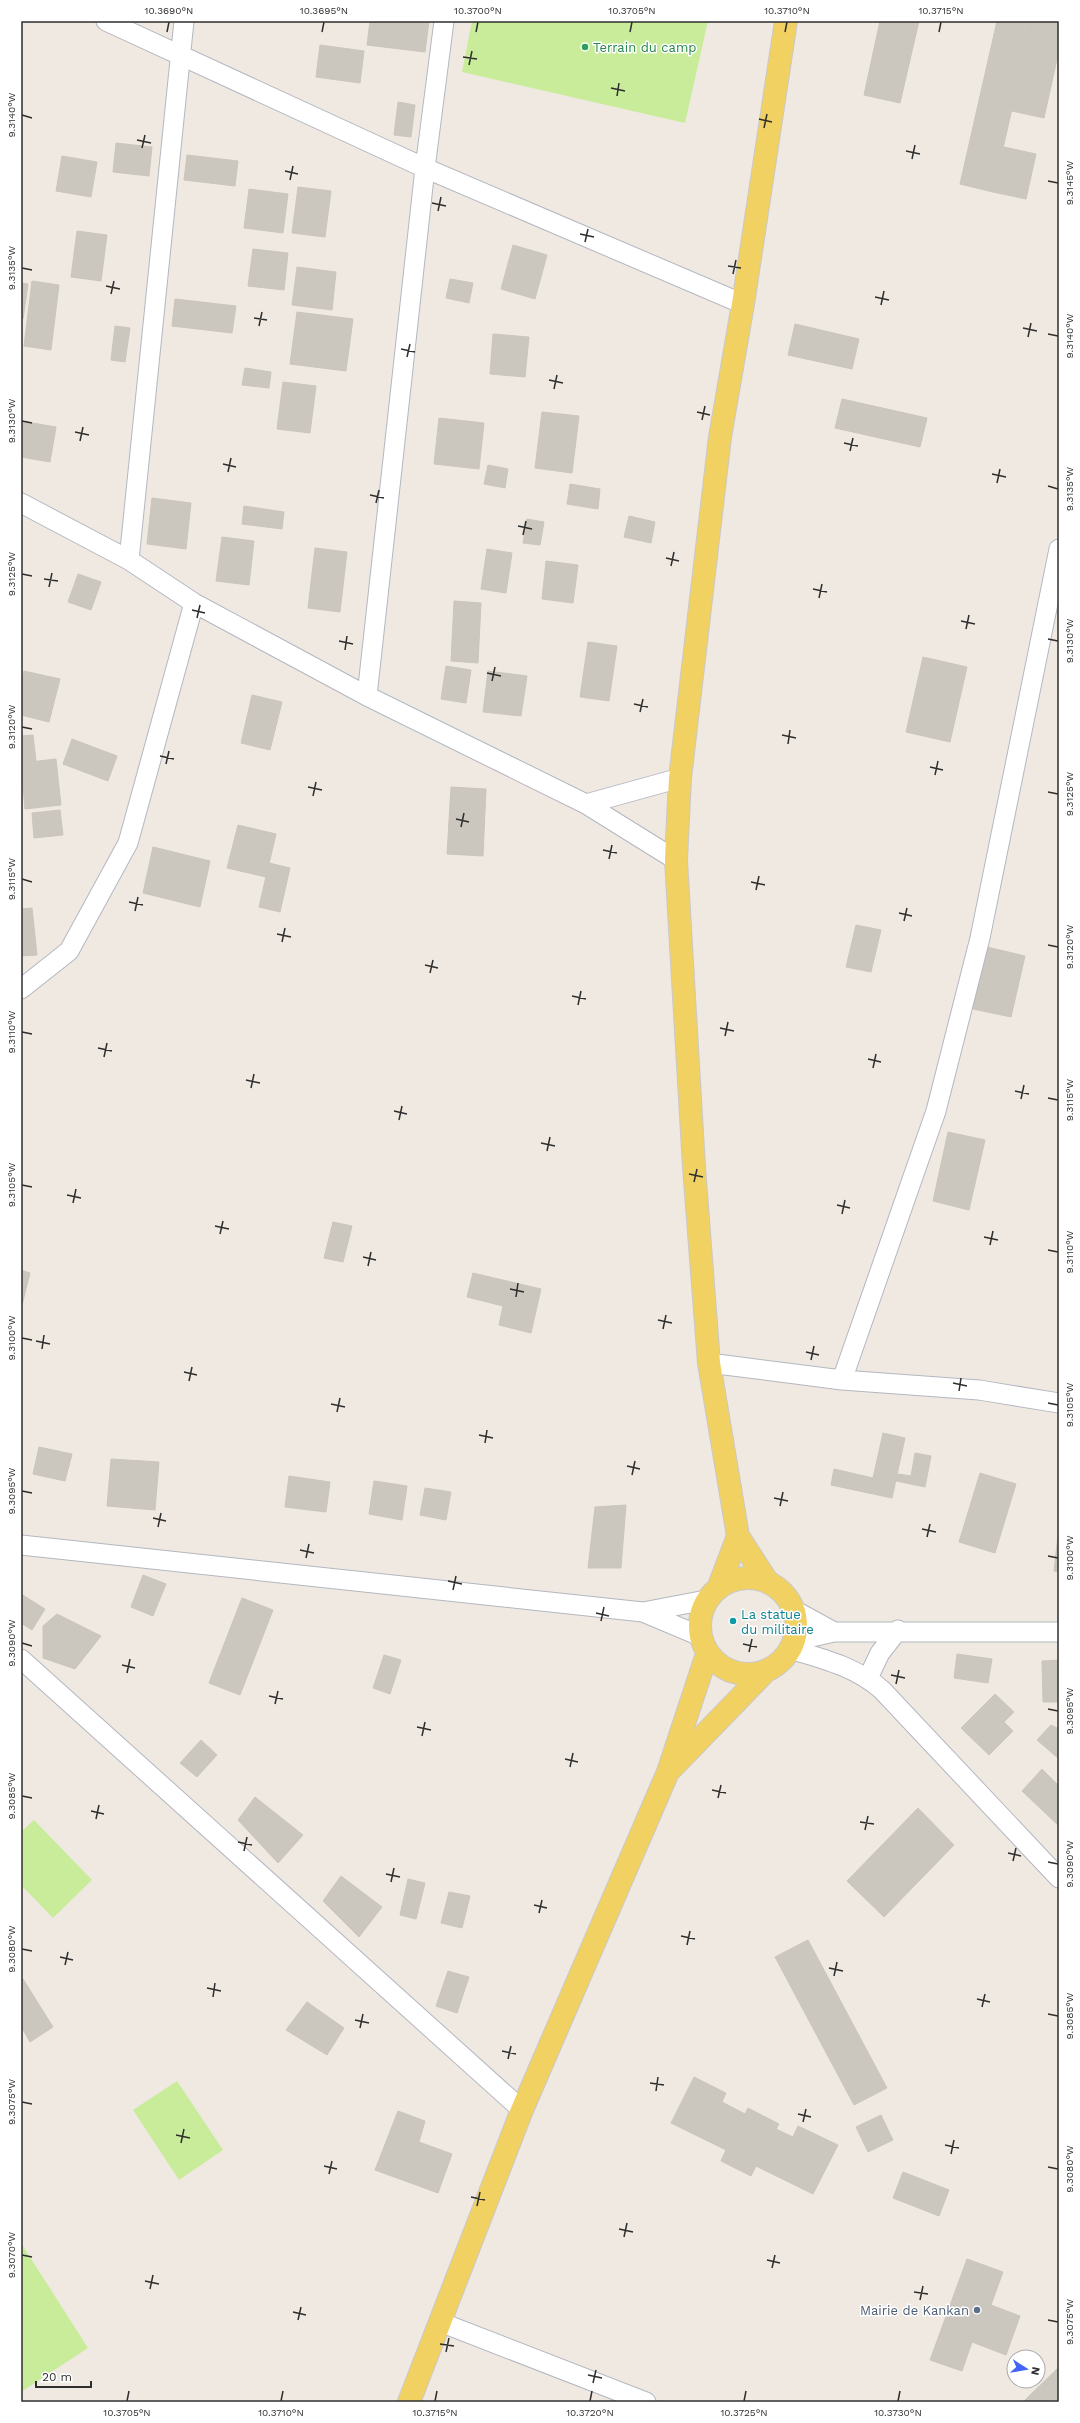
<svg xmlns="http://www.w3.org/2000/svg" width="1080" height="2423" font-family="'Work Sans',sans-serif">
  <style>
    .pitch { fill: #c9ec9a }
    .building { fill: #cbc7bf; stroke: #cbc5ba }
    .lines { fill: none; stroke-linecap: round; stroke-linejoin: round }
    .minor-casing { stroke: #b4b7c1; stroke-width: 21 }
    .major-casing { stroke: #c9c9c9; stroke-width: 24 }
    .minor { stroke: #fff; stroke-width: 19 }
    .major { stroke: #f2d163; stroke-width: 22 }
    .ticks { fill: none; stroke: #2e2e2e; stroke-width: 1.5 }
    .leisure-dot { fill: #2e9e5b; stroke: #fff; stroke-width: 1.5 }
    .culture-dot { fill: #0f9aa8; stroke: #fff; stroke-width: 1.5 }
    .service-dot { fill: #5c6f8a; stroke: #fff; stroke-width: 1.5 }
    .labels { text-anchor: middle; dominant-baseline: central; stroke-width: 3; stroke-linejoin: round; paint-order: stroke }
    .leisure-label { font-size: 13px; fill: #27864d; stroke: #fff; text-anchor: start }
    .culture-label { font-size: 13px; fill: #0d838f; stroke: #fff; text-anchor: start }
    .service-label { font-size: 13px; fill: #4e5e75; stroke: #fff; text-anchor: end }
    .neatline { fill: none; stroke: #2e2e2e; stroke-width: 1.5 }
    .ticks-label { font-size: 10px; text-anchor: middle; fill: #2e2e2e }
  </style>
  <rect width="100%" height="100%" fill="#efe9e1"/>
  <!-- pitch -->
  <path class="pitch" d="M472,21H708L685,123L462,72Z
    M34,1820L92,1880L53,1918L21,1885V1832Z
    M177,2081L223,2150L179,2180L133,2110Z
    M21,2243L88,2348L21,2392Z"/>
  <!-- building -->
  <path class="building" d="M370,21H429L425,52L367,45Z
    M880,21H919L900,103L864,95Z
    M997,21H1032L993,192L960,184Z
    M1032,21H1059V50L1044,118L1012,111Z
    M320,45L364,51L360,83L316,77Z
    M398,102L415,105L411,137L394,135Z
    M116,143L152,147L149,176L113,172Z
    M1004,147L1036,154L1026,199L993,192Z
    M187,155L238,161L235,186L184,180Z
    M62,156L97,162L91,197L56,191Z
    M298,187L331,191L325,237L292,233Z
    M249,189L288,194L283,233L244,228Z
    M77,231L107,235L101,281L71,277Z
    M513,245L547,255L535,299L501,289Z
    M253,249L288,253L284,290L248,286Z
    M297,267L336,272L332,310L292,305Z
    M450,279L473,283L469,303L446,298Z
    M32,281L59,285L51,350L24,346Z
    M21,283L28,284L23,319H21Z
    M175,299L236,306L232,333L172,326Z
    M297,312L353,319L346,371L290,364Z
    M795,324L859,339L852,369L788,355Z
    M115,326L130,328L125,362L111,360Z
    M493,334L529,337L525,377L490,374Z
    M245,368L271,372L269,388L242,385Z
    M283,382L316,386L310,433L277,429Z
    M842,399L927,418L920,447L835,428Z
    M542,412L579,416L572,473L535,468Z
    M439,418L484,423L479,469L434,464Z
    M21,421L56,427L50,462L21,457Z
    M488,465L508,469L505,488L484,484Z
    M570,484L600,489L598,509L567,504Z
    M152,498L191,503L186,549L147,544Z
    M244,506L284,512L282,529L242,524Z
    M629,516L655,522L651,543L624,537Z
    M527,519L544,522L540,545L523,543Z
    M222,537L254,541L249,585L216,581Z
    M315,548L347,552L340,612L308,608Z
    M487,549L512,553L506,593L481,589Z
    M546,561L578,565L573,603L542,599Z
    M78,574L101,582L91,610L68,602Z
    M454,601L481,603L478,663L451,661Z
    M588,642L617,646L609,701L580,697Z
    M923,657L967,667L950,742L906,732Z
    M446,666L471,670L466,703L441,699Z
    M24,671L60,679L49,722L21,715V684Z
    M488,671L527,676L521,716L483,712Z
    M252,695L282,702L270,750L241,743Z
    M33,735L36,761L21,763V736Z
    M72,739L117,756L108,781L63,764Z
    M56,759L61,805L25,809L21,763Z
    M451,787L486,789L483,856L447,854Z
    M60,810L63,835L34,838L32,813Z
    M238,825L276,834L266,877L227,868Z
    M153,847L210,861L200,907L143,893Z
    M269,863L290,868L280,912L259,907Z
    M32,908L37,955L21,956V909Z
    M856,925L881,930L871,972L846,967Z
    M987,947L1025,956L1011,1017L973,1009Z
    M948,1132L985,1140L969,1210L933,1201Z
    M333,1222L352,1226L343,1262L324,1258Z
    M21,1270L30,1273L21,1309Z
    M473,1273L541,1289L531,1333L499,1325L503,1306L467,1297Z
    M883,1433L905,1438L892,1498L831,1485L834,1469L873,1478Z
    M39,1447L72,1454L65,1481L33,1474Z
    M915,1453L931,1456L925,1487L896,1481L898,1474L911,1476Z
    M111,1459L159,1462L155,1510L107,1506Z
    M980,1473L1016,1484L995,1553L959,1542Z
    M289,1476L330,1482L326,1512L285,1507Z
    M374,1481L407,1486L402,1520L369,1514Z
    M425,1488L451,1492L446,1520L420,1515Z
    M626,1505L621,1568H588L595,1507Z
    M1059,1527V1572L1054,1571Z
    M143,1575L166,1584L153,1616L131,1607Z
    M21,1594L45,1609L32,1630L21,1623Z
    M242,1598L273,1610L240,1695L209,1683Z
    M57,1614L101,1636L75,1669L43,1658V1626Z
    M957,1654L992,1659L988,1683L954,1678Z
    M384,1655L401,1660L390,1694L373,1688Z
    M1059,1660V1702H1043L1042,1661Z
    M995,1694L1014,1712L1004,1722L1013,1731L989,1755L961,1728Z
    M1051,1725L1059,1729V1759L1037,1740Z
    M201,1740L217,1755L197,1777L180,1763Z
    M1042,1769L1059,1786V1826L1022,1791Z
    M255,1797L303,1835L278,1863L238,1820Z
    M918,1808L954,1845L884,1917L847,1881Z
    M341,1876L382,1907L359,1937L323,1901Z
    M408,1879L425,1883L416,1919L400,1915Z
    M449,1892L470,1896L462,1928L441,1923Z
    M808,1940L887,2088L854,2105L775,1957Z
    M448,1971L469,1977L457,2013L436,2006Z
    M23,1979L53,2027L30,2042L21,2026V1980Z
    M307,2002L344,2028L327,2055L286,2030Z
    M694,2077L726,2093L722,2102L745,2114L748,2108L779,2124L776,2129L793,2137L798,2126L838,2145L813,2194L756,2166L751,2176L721,2161L726,2150L671,2123Z
    M398,2111L425,2121L419,2142L452,2154L438,2193L375,2170Z
    M881,2115L893,2140L868,2152L856,2127Z
    M903,2172L949,2190L939,2216L893,2198Z
    M967,2259L1003,2272L991,2305L1020,2316L1006,2355L972,2342L962,2371L930,2360Z
    M1059,2367V2400L1023,2402Z"/>
  <g class="lines">
    <defs>
      <path id="minor" d="M106,21L425,168L743,304
        M444,21L425,168L367,696L586,804L676,860
        M21,503L129,560L194,603L367,696
        M129,560L184,21
        M586,804L680,778
        M21,989L69,951L128,843L194,603
        M709,1363L842,1380L979,1390L1059,1403
        M842,1380L936,1111L980,938L1059,549
        M21,1545L643,1612L706,1600
        M794,1610L834,1632
        M643,1612L700,1636
        M794,1641L834,1632H1059
        M790,1649C824,1659 856,1667 882,1690L1059,1878
        M21,1659L522,2110
        M868,1678L880,1653L898,1630
        M440,2322L646,2402"/>
      <path id="major" d="M700 1626a48 48 0 1 1 96 0a48 48 0 1 1-96 0Z
        M767,1581L738,1536L709,1363L694,1167L676,860L680,778L720,437L743,304L786,21
        M719,1586L738,1536
        M671,1769L765,1672
        M409,2402L522,2110L668,1772L707,1654"/>
    </defs>
    <!-- minor casing -->
    <use href="#minor" class="minor-casing"/>
    <!-- major casing -->
    <use href="#major" class="major-casing"/>
    <!-- minor -->
    <use href="#minor" class="minor"/>
    <!-- major -->
    <use href="#major" class="major"/>
  </g>
  <!-- ticks -->
  <path class="ticks" d="M167,32L169,22M322,32L324,22M476,32L478,22M630,32L632,22M785,32L787,22M939,32L941,22M463,57L477,59M469,65L472,51M611,88L625,91M617,96L619,83M22,115L32,118M759,119L772,122M764,128L767,114M137,140L151,143M142,148L145,135M906,151L920,154M912,159L915,145M285,171L298,174M290,180L293,166M1048,181L1058,183M432,203L446,206M438,211L441,197M580,234L594,237M585,242L588,229M728,266L741,268M22,268L32,270M733,274L736,260M106,286L120,289M111,294L114,281M875,297L889,300M881,305L884,291M254,318L267,320M259,326L262,312M1023,328L1037,331M1048,334L1058,336M1028,337L1031,323M401,349L415,352M407,357L410,344M549,380L563,383M554,389L557,375M697,412L710,415M702,420L705,406M22,421L32,423M75,432L89,435M80,441L83,427M844,443L858,446M850,451L853,438M223,464L236,467M228,472L231,458M992,474L1006,477M997,483L1000,469M1048,486L1058,489M370,495L384,498M376,503L379,490M518,526L532,529M523,535L526,521M666,558L679,561M671,566L674,552M22,574L32,576M44,579L58,581M49,587L52,573M813,589L827,592M819,598L822,584M192,610L205,613M197,618L200,605M961,621L975,624M966,629L969,615M1048,639L1058,641M339,641L353,644M345,650L347,636M487,673L501,676M492,681L495,667M634,704L648,707M640,712L643,699M22,727L32,729M782,735L796,738M788,744L790,730M160,756L174,759M166,764L169,751M930,767L943,770M935,775L938,761M308,787L322,790M1048,792L1058,794M313,796L316,782M456,819L469,822M461,827L464,813M603,850L617,853M609,859L612,845M22,879L32,882M751,882L765,885M756,890L759,876M129,902L143,905M135,911L138,897M899,913L912,916M904,921L907,908M277,934L291,937M282,942L285,928M1048,945L1058,947M425,965L438,968M430,973L433,960M572,996L586,999M578,1005L581,991M720,1028L734,1031M22,1032L32,1034M725,1036L728,1022M98,1048L112,1051M104,1057L107,1043M868,1059L881,1062M873,1068L876,1054M246,1080L260,1083M251,1088L254,1074M1015,1091L1029,1094M1048,1098L1058,1100M1021,1099L1024,1085M394,1111L407,1114M399,1120L402,1106M541,1143L555,1146M547,1151L550,1137M689,1174L703,1177M694,1182L697,1169M22,1185L32,1187M67,1195L81,1198M73,1203L76,1189M837,1205L850,1208M842,1214L845,1200M215,1226L229,1229M220,1234L223,1221M984,1237L998,1240M990,1245L993,1231M1048,1250L1058,1252M363,1257L376,1260M368,1266L371,1252M510,1289L524,1292M516,1297L518,1283M658,1320L672,1323M663,1329L666,1315M22,1338L32,1340M36,1341L50,1344M42,1349L44,1335M806,1352L819,1355M811,1360L814,1346M184,1372L197,1375M189,1381L192,1367M953,1383L967,1386M959,1391L961,1378M1048,1403L1058,1405M331,1404L345,1407M337,1412L340,1398M479,1435L493,1438M485,1443L487,1430M627,1466L640,1469M632,1475L635,1461M22,1491L32,1493M774,1498L788,1501M780,1506L783,1492M153,1518L166,1521M158,1527L161,1513M922,1529L936,1532M927,1537L930,1524M300,1550L314,1553M1048,1556L1058,1558M306,1558L309,1544M448,1581L462,1584M453,1590L456,1576M596,1613L609,1616M601,1621L604,1607M22,1643L32,1646M743,1644L757,1647M749,1652L752,1639M122,1665L135,1668M127,1673L130,1659M891,1675L905,1678M896,1684L899,1670M269,1696L283,1699M275,1704L278,1691M1048,1709L1058,1711M417,1727L431,1730M422,1736L425,1722M565,1759L578,1762M570,1767L573,1753M712,1790L726,1793M22,1796L32,1798M718,1798L721,1785M91,1811L104,1814M96,1819L99,1805M860,1822L874,1824M865,1830L868,1816M238,1842L252,1845M244,1851L247,1837M1008,1853L1021,1856M1013,1861L1016,1848M1048,1862L1058,1864M386,1874L400,1877M391,1882L394,1868M534,1905L547,1908M539,1913L542,1900M681,1936L695,1939M687,1945L690,1931M22,1949L32,1951M60,1957L73,1960M65,1965L68,1952M829,1968L843,1971M834,1976L837,1962M207,1988L221,1991M213,1997L215,1983M977,1999L990,2002M982,2007L985,1994M1048,2014L1058,2016M355,2020L369,2023M360,2028L363,2014M502,2051L516,2054M508,2059L511,2046M650,2083L664,2085M656,2091L658,2077M22,2102L32,2104M798,2114L811,2117M803,2122L806,2109M176,2135L190,2138M181,2143L184,2129M945,2145L959,2148M951,2154L954,2140M324,2166L337,2169M1048,2167L1058,2169M329,2174L332,2161M471,2197L485,2200M477,2206L480,2192M619,2229L633,2232M624,2237L627,2223M22,2255L32,2257M767,2260L780,2263M772,2268L775,2255M145,2281L159,2284M150,2289L153,2275M914,2292L928,2294M920,2300L923,2286M293,2312L306,2315M298,2320L301,2307M1048,2320L1058,2322M440,2344L454,2346M446,2352L449,2338M588,2375L602,2378M593,2383L596,2370M127,2401L129,2391M281,2401L283,2391M435,2401L437,2391M590,2401L592,2391M744,2401L746,2391M898,2401L900,2391"/>
  <!-- markers -->
  <circle class="leisure-dot" cx="585" cy="47" r="4"/>
  <circle class="culture-dot" cx="733" cy="1621" r="4"/>
  <circle class="service-dot" cx="977" cy="2310" r="4"/>
  <g class="labels">
    <!-- leisure labels -->
    <g class="leisure-label">
      <text x="593" y="47">Terrain du camp</text>
    </g>
    <!-- culture labels -->
    <g class="culture-label">
      <text x="741" y="1614">La statue<tspan x="741" dy="15">du militaire</tspan></text>
    </g>
    <!-- service labels -->
    <g class="service-label">
      <text x="969" y="2310">Mairie de Kankan</text>
    </g>
  </g>
  <!-- border -->
  <rect width="1080" height="2423" fill="none" stroke="#ffffff" stroke-width="44"/>
  <!-- north arrow -->
  <g transform="translate(1026 2369) rotate(102)"><circle r="19" fill="#ffffff" stroke="#ababab"/>
  <path d="M0-3L7 15L0 10L-7 15Z" fill="#4264fb"/>
  <text y="-6" font-size="11" font-weight="bold" text-anchor="middle" fill="#2e2e2e">N</text>
  </g>
  <!-- scale -->
  <path d="M36 2381v6h55v-6" fill="none" stroke="#2e2e2e" stroke-width="2"/>
  <text x="42" y="2381" font-size="12" fill="#2e2e2e" stroke="#ffffff" stroke-width="3" paint-order="stroke">20 m</text>
  <rect x="22" y="22" width="1036" height="2379" class="neatline"/>
  <g class="ticks-label">
    <text x="169" y="14">10.3690°N</text>
    <text x="324" y="14">10.3695°N</text>
    <text x="478" y="14">10.3700°N</text>
    <text x="632" y="14">10.3705°N</text>
    <text x="787" y="14">10.3710°N</text>
    <text x="941" y="14">10.3715°N</text>
    <text transform="translate(11 115) rotate(-90)" y="4">9.3140°W</text>
    <text transform="translate(1069 183) rotate(-90)" y="4">9.3145°W</text>
    <text transform="translate(11 268) rotate(-90)" y="4">9.3135°W</text>
    <text transform="translate(1069 336) rotate(-90)" y="4">9.3140°W</text>
    <text transform="translate(11 421) rotate(-90)" y="4">9.3130°W</text>
    <text transform="translate(1069 489) rotate(-90)" y="4">9.3135°W</text>
    <text transform="translate(11 574) rotate(-90)" y="4">9.3125°W</text>
    <text transform="translate(1069 641) rotate(-90)" y="4">9.3130°W</text>
    <text transform="translate(11 727) rotate(-90)" y="4">9.3120°W</text>
    <text transform="translate(1069 794) rotate(-90)" y="4">9.3125°W</text>
    <text transform="translate(11 879) rotate(-90)" y="4">9.3115°W</text>
    <text transform="translate(1069 947) rotate(-90)" y="4">9.3120°W</text>
    <text transform="translate(11 1032) rotate(-90)" y="4">9.3110°W</text>
    <text transform="translate(1069 1100) rotate(-90)" y="4">9.3115°W</text>
    <text transform="translate(11 1185) rotate(-90)" y="4">9.3105°W</text>
    <text transform="translate(1069 1252) rotate(-90)" y="4">9.3110°W</text>
    <text transform="translate(11 1338) rotate(-90)" y="4">9.3100°W</text>
    <text transform="translate(1069 1405) rotate(-90)" y="4">9.3105°W</text>
    <text transform="translate(11 1491) rotate(-90)" y="4">9.3095°W</text>
    <text transform="translate(1069 1558) rotate(-90)" y="4">9.3100°W</text>
    <text transform="translate(11 1643) rotate(-90)" y="4">9.3090°W</text>
    <text transform="translate(1069 1711) rotate(-90)" y="4">9.3095°W</text>
    <text transform="translate(11 1796) rotate(-90)" y="4">9.3085°W</text>
    <text transform="translate(1069 1864) rotate(-90)" y="4">9.3090°W</text>
    <text transform="translate(11 1949) rotate(-90)" y="4">9.3080°W</text>
    <text transform="translate(1069 2016) rotate(-90)" y="4">9.3085°W</text>
    <text transform="translate(11 2102) rotate(-90)" y="4">9.3075°W</text>
    <text transform="translate(1069 2169) rotate(-90)" y="4">9.3080°W</text>
    <text transform="translate(11 2255) rotate(-90)" y="4">9.3070°W</text>
    <text transform="translate(1069 2322) rotate(-90)" y="4">9.3075°W</text>
    <text x="127" y="2416">10.3705°N</text>
    <text x="281" y="2416">10.3710°N</text>
    <text x="435" y="2416">10.3715°N</text>
    <text x="590" y="2416">10.3720°N</text>
    <text x="744" y="2416">10.3725°N</text>
    <text x="898" y="2416">10.3730°N</text>
  </g>
</svg>
